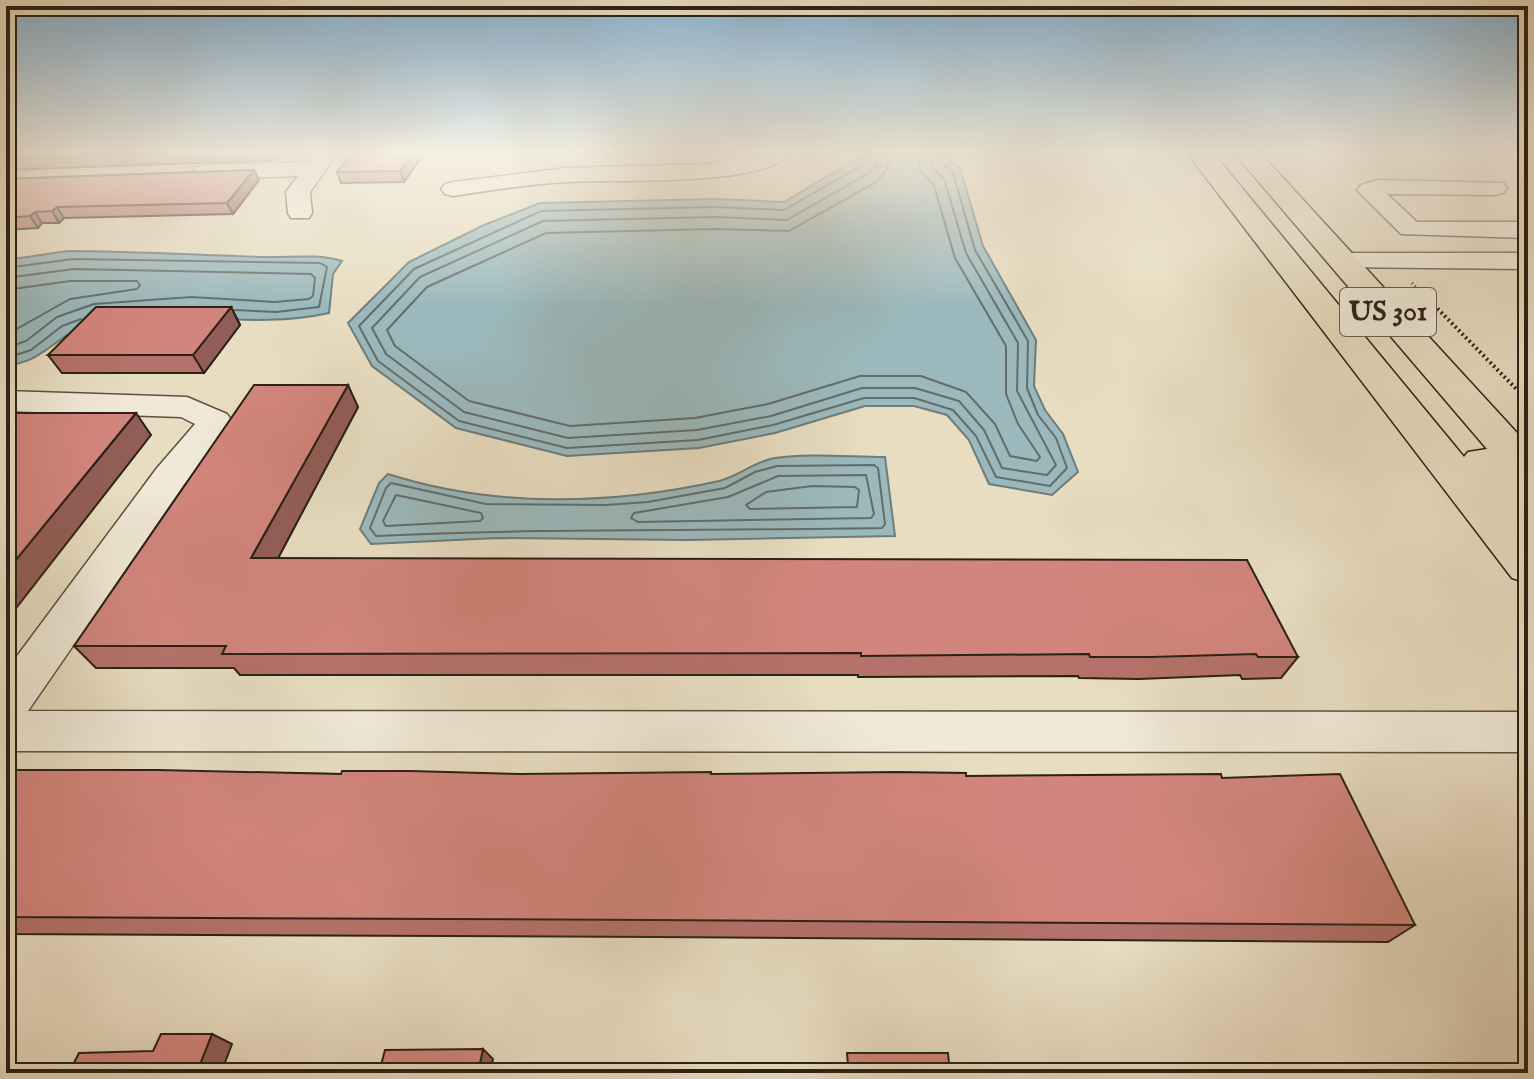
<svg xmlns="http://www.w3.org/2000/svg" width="1534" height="1079" font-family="'IM FELL English',serif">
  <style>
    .water { fill: #9bb9bd; stroke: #6e7c7b; stroke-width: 2 }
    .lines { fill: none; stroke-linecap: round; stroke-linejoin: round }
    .shore { stroke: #626d6a; stroke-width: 2 }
    .minor-casing { stroke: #5a5042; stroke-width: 3 }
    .major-casing { stroke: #2a2117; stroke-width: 3 }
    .path-far1 { stroke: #2a2117; stroke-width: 3; stroke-dasharray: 1 3; stroke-linecap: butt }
    .path { stroke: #2a2117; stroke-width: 4; stroke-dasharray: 2 3; stroke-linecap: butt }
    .minor { fill: #f0e9d7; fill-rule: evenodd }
    .major { fill: #e8ddc1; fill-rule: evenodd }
    .wall { fill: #b5726b; stroke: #2a2117; stroke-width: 2 }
    .shaded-wall { fill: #935d57; stroke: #2a2117; stroke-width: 2 }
    .building { fill: #d2857c; stroke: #2a2117; stroke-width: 2 }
    .labels { text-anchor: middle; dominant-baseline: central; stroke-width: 7; stroke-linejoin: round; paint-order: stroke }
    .shield { fill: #f0e9d7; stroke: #655d51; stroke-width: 2 }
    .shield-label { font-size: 28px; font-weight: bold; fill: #2a2117 }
  </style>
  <rect width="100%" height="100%" fill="#e8ddc1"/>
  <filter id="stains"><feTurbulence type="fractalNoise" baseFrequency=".0025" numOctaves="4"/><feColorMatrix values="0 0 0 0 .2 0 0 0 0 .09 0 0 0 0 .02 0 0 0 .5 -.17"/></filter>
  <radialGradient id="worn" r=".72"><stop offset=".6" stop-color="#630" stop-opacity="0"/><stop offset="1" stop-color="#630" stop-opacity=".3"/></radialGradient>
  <!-- water -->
  <path class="water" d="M865,154H943L960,168L983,246L1036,340L1034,386L1045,410L1063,434L1078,472L1052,495L989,484L969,440L947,415L914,406H865L775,433L699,448L567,456L456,428L372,366L348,323L409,262L484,225L540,203L716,199L784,202Z
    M68,251C133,251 197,255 262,257C290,258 315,253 342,261L333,274L329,313C254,330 176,309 100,321C72,326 58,344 35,357C27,362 15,364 6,367V260Z
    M885,457L895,536L688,540L498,538L371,544L360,529L379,483L388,474C494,508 611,505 719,481C739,476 755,461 775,458C810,453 850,457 885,457Z"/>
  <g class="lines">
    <!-- shore -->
    <path class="shore" d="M867,154L863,165L784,210L715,207L541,211L414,269L359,326L378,361L459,421L567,448L698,440L773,425L864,398H914L953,410L976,436L996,477L1050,486L1067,468L1056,438L1038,415L1027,388L1028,341L975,250L953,173L941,162L939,154
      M877,154L876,164L869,173L787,220L715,217L543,221L420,277L372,328L386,354L464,412L568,438L697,430L771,416L862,388H915L959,401L984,430L1002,468L1047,475L1056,465L1017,391L1018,343L966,253L944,179L932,167L929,154
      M889,154L887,169L878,181L789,231L715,229L546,233L427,287L387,330L395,346L469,401L570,426L695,418L768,404L860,376H921L966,392L995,424L1010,456L1037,461L1040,457L1018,424L1006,394V346L955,258L934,186L920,170L917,154
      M6,268L73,259L320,263L327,267L319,307L276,312L235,310
      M6,278L74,269L311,274L315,278L313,296L309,299L275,302L191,297L94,304L57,317L26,341L6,348
      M6,290L70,281H137L140,285L137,289L70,299L6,335
      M6,358L31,350L62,326L81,319
      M874,465L878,468L885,524L882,528C713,531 544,528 376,536L370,528L386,488L391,483L486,504L606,505L648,502L725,488L755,472L777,466Z
      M866,475L874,514L871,518L638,522L631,518L634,513L728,497L778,476Z
      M812,486L855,487L859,490L857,507L750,509L746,505L766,492Z
      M396,495L481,513L483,518L480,521L386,526L383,521Z"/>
    <defs>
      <path id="minor" d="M315,154H337L310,192L312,213L309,218H291L288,213L286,192L298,176L205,179L197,177L194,172L197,167L205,165L308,162Z
        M758,154H790C763,187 613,179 568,182C530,184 491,190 453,196L445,194L441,189L445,184L453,182L566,168L707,164Z
        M1507,154H1528V169L1520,167Z
        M1378,180L1503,183L1507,188L1503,193L1495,195L1387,194L1417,222H1528V238L1401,234L1357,190L1361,185Z
        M1343,253H1528V269L1334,267L1330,261L1334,255Z
        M6,391L187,397L227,414L232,421L183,486L28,711L1528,712V752L6,751V671L157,468L195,424L181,417L6,411Z"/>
      <path id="major" d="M1188,154H1214L1464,457L1468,452L1487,449L1235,154H1261L1528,445V484L1524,483L1528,487V530L1523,529L1528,535V583L1512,578Z"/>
    </defs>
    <!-- minor casing -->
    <use href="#minor" class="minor-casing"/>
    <!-- major casing -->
    <use href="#major" class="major-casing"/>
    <!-- path-far1 -->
    <path class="path-far1" d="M1412,283L1436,307"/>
    <!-- path -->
    <path class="path" d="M1434,305L1528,401"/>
    <!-- minor -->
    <use href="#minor" class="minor"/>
    <!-- major -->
    <use href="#major" class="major"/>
  </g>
  <!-- wall -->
  <path class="wall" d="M6,154H280L275,160L6,170Z
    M352,154H424L404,182L341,183L337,172Z
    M254,170L259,180L233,214L64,218L59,223H42L38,228L6,230V179Z
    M231,307L240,325L204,373H62L48,355Z
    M358,407L278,558L1298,657L1281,678L1242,679L1240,675L1139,679L1079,678L1078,676L858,677V675H240L234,668H96L74,646Z
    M6,770L341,774H711L1222,778L1415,925L1388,942L657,937L6,934Z"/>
  <!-- shaded-wall -->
  <path class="shaded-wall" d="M273,154H280L275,160Z
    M413,154H424L404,182L400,171Z
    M254,170L259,180L233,214L227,203Z
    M57,207L64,218L59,223L52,211Z
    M35,212L42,223L38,228L30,216Z
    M231,307L240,325L204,373L193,355Z
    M348,385L358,407L266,581L251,558Z
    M136,413L151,435L6,621V572Z
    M212,1034L232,1044L221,1073L199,1067Z
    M483,1049L493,1059L490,1073H478Z
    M245,1066L259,1073H243Z"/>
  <!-- building -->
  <path class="building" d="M6,154H135L6,159Z
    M352,154H413L400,171L337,172Z
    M254,170L227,203L57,207L52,211L35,212L30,216L6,218V179Z
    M96,307H231L193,355H48Z
    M254,385H348L251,558L1247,560L1298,657H1258L1256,654L1151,657H1090L1089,654L861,656V653L222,654L226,646H74Z
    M6,413H136L6,572Z
    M6,770H158L341,774L342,771H411L520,774L711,772V774L897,772L966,773V776L1221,774L1222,778L1340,774L1415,925L653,920L6,917Z
    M161,1034H212L199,1067L245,1066L243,1073H69L79,1053L153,1051Z
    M483,1049L478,1073H379L385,1050Z
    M847,1053H948L949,1064L1182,1063L1185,1073H732V1066L848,1065Z
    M537,1072H597L537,1073Z"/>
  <!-- sky -->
  <linearGradient id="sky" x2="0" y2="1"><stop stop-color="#89b6d7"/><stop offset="0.5" stop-color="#f5f0e3"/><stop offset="1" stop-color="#f5f0e3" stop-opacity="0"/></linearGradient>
  <rect width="1534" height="305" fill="url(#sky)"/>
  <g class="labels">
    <!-- shield labels -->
    <rect class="shield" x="1340" y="288" width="96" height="48" rx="6"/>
    <g class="shield-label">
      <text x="1388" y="312">US 301</text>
    </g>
  </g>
  <!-- margin -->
  <rect width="1534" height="1079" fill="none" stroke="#e8ddc1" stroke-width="32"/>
  <rect x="8" y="8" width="1518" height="1063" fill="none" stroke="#2a2117" stroke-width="4"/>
  <rect x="16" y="16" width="1502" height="1047" fill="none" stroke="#2a2117" stroke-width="2"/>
  <rect width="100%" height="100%" filter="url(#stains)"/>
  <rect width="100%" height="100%" fill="url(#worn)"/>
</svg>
